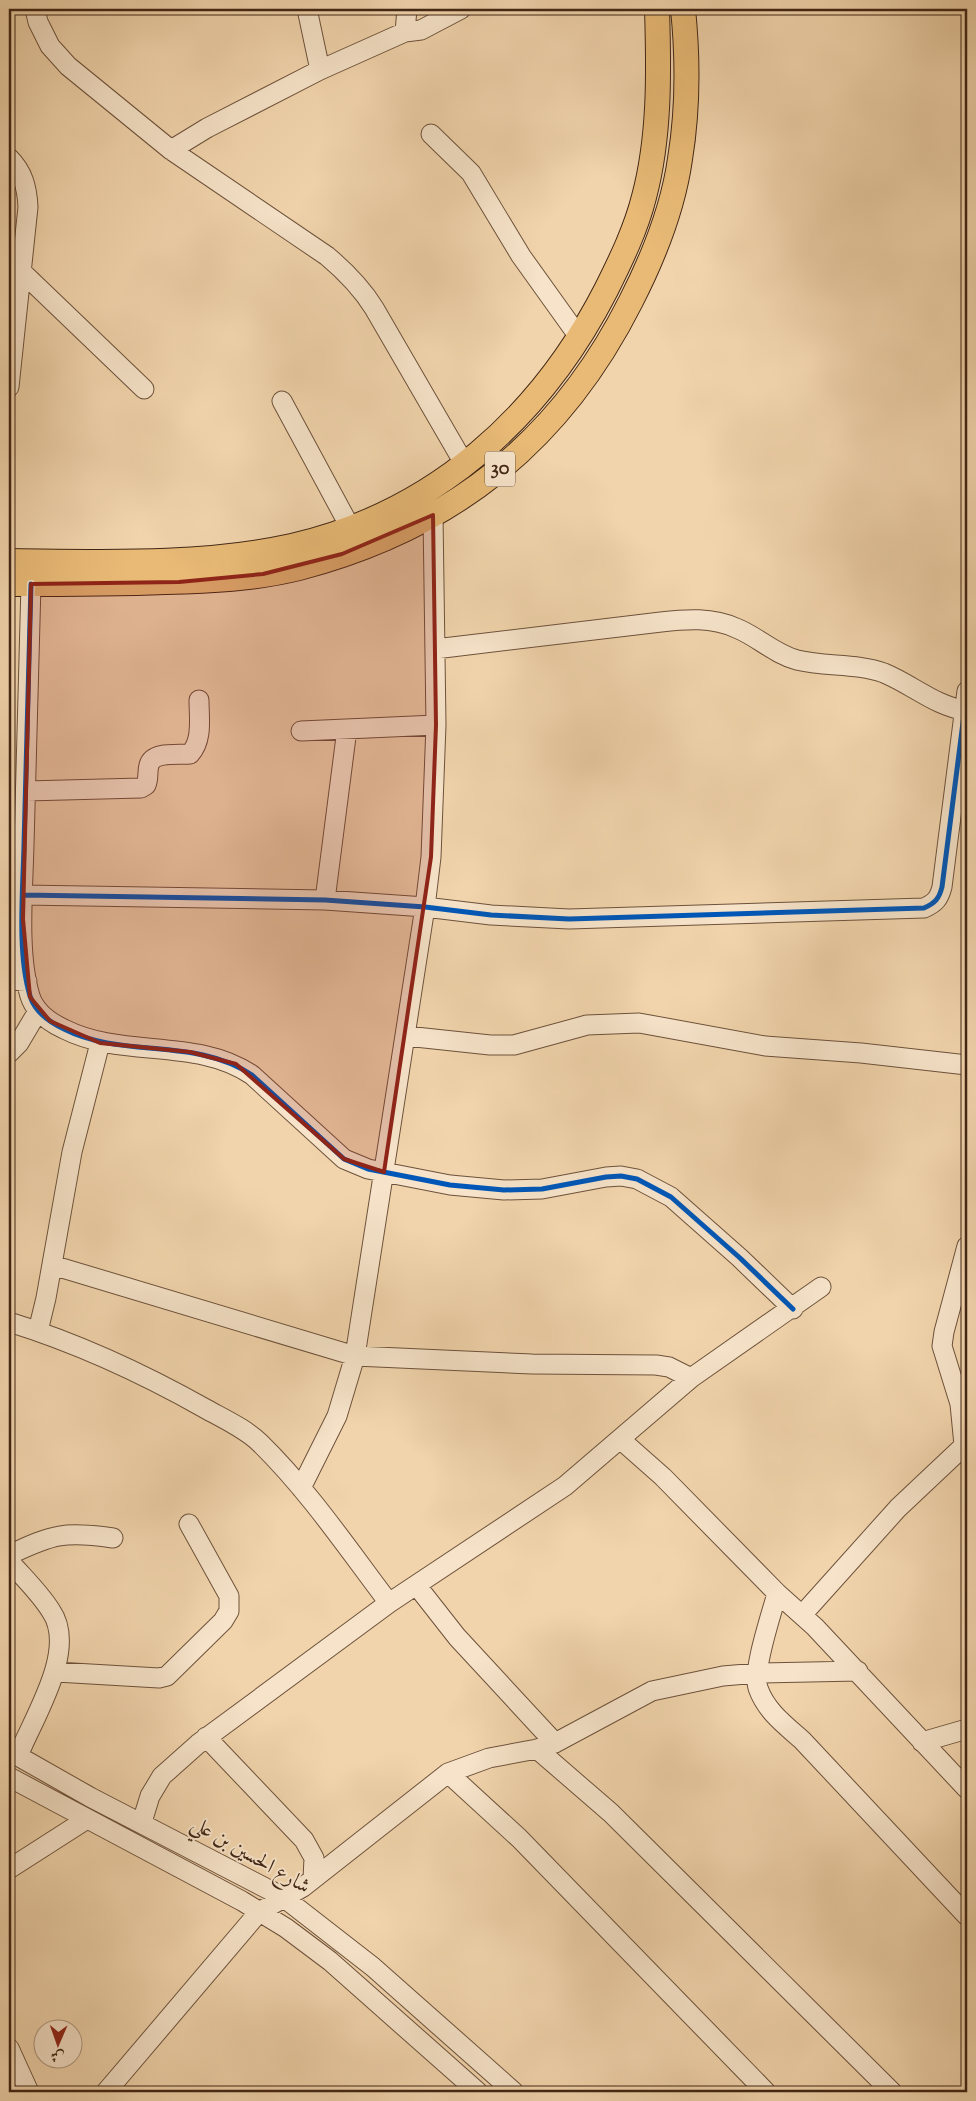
<svg xmlns="http://www.w3.org/2000/svg" width="976" height="2101" font-family="'Sorts Mill Goudy',Amiri,serif">
  <style>
    .lines { fill: none; stroke-linecap: round; stroke-linejoin: round }
    .minor-casing { stroke: #6d523b; stroke-width: 21 }
    .major-casing { stroke: #412615; stroke-width: 26 }
    .minor { stroke: #f6e3c9; stroke-width: 19 }
    .major { stroke: #e8ba76; stroke-width: 24 }
    .cycleway-casing { stroke: #f6e3c9; stroke-width: 8 }
    .cycleway { stroke: #0057b8; stroke-width: 5 }
    .marked { fill: #8f2418; fill-opacity: 0.2; stroke: #8f2418; stroke-width: 4; stroke-linejoin: round }
    .labels { text-anchor: middle; dominant-baseline: central; stroke-width: 4; stroke-linejoin: round; paint-order: stroke }
    .shield { fill: #f6e3c9; stroke: #775f4b; stroke-width: 1 }
    .shield-label { font-size: 20px; font-weight: bold; fill: #412615 }
    .street-label { font-size: 21px; fill: #412615; stroke: #f6e3c9 }
  </style>
  <rect width="100%" height="100%" fill="#f1d4ac"/>
  <filter id="stains"><feTurbulence type="fractalNoise" baseFrequency=".004" numOctaves="4"/><feColorMatrix values="0 0 0 0 .2 0 0 0 0 .09 0 0 0 0 .02 0 0 0 .5 -.17"/></filter>
  <radialGradient id="worn" r=".72"><stop offset=".6" stop-color="#630" stop-opacity="0"/><stop offset="1" stop-color="#630" stop-opacity=".3"/></radialGradient>
  <g class="lines">
    <defs>
      <path id="minor" d="M35,9L38,22L50,46L68,66L171,150L327,256C346,272 361,287 374,308L465,465
        M307,9L320,70
        M405,32L407,9
        M431,134L471,173L521,256L579,337
        M171,150L207,128L320,70L405,32L421,30L461,9
        M9,158C23,172 27,187 28,207L9,387
        M21,271L144,389
        M282,401L350,527
        M31,584C29,671 27,758 24,845C23,890 17,953 30,996C35,1012 49,1022 64,1029C123,1059 196,1037 252,1075L344,1159L368,1169L450,1185L504,1190L542,1189L606,1177L621,1176L637,1179L671,1197L740,1258L793,1309
        M435,649L661,622C686,619 712,617 736,628C757,636 774,654 797,660C825,667 857,663 884,673C913,685 935,706 967,711
        M301,731L436,725
        M26,791L141,788L146,785C149,778 147,772 149,765C153,751 178,755 190,754C203,740 199,718 199,700
        M23,895L325,900L425,907L491,915L569,919L924,908C935,903 939,899 942,887L967,691
        M325,900L347,729
        M9,980L27,981
        M406,1036L490,1045H514L587,1025L639,1023L765,1046L861,1053L967,1065
        M9,1053L19,1043L38,1011
        M967,1246L944,1332L942,1346L960,1404L964,1445L967,1451
        M52,1265L355,1356L532,1364L656,1365L669,1367L691,1378
        M9,1322C77,1343 144,1374 206,1409C224,1419 246,1429 260,1443C309,1491 348,1549 389,1603
        M38,1331L46,1298L72,1152L100,1043
        M620,1439L663,1477L777,1593L815,1627L967,1789
        M301,1488L337,1416L355,1356L425,907L431,857L436,725L433,515
        M9,1555C53,1534 65,1531 113,1538
        M9,1561C23,1577 40,1593 51,1611C78,1650 33,1718 18,1756
        M417,1586L457,1637L555,1743
        M777,1593C772,1613 752,1670 758,1688C766,1711 785,1725 802,1740L967,1916
        M802,1615L898,1508L967,1443
        M56,1672L159,1678L167,1676L223,1621L229,1611V1596L189,1524
        M206,1737L304,1840L314,1858L313,1879
        M922,1742L967,1729
        M537,1749L611,1813L892,2092
        M9,1751L90,1797L283,1897L373,1967L514,2092
        M448,1773L519,1838L766,2092
        M9,1777L242,1901L286,1928L330,1961L478,2092
        M142,1822L150,1796L162,1776L198,1744L389,1603L565,1486L691,1378L821,1287
        M9,1869L87,1819
        M9,2048L29,2092
        M106,2092L259,1912L303,1887L448,1773L489,1758L537,1749L555,1743L652,1691L723,1676L758,1673L858,1671"/>
      <path id="major" d="M9,561C103,562 200,566 292,546C435,513 541,417 606,290C621,260 636,229 644,197C660,137 659,71 657,9
        M9,584C61,584 113,584 165,582C209,581 255,579 299,568C452,528 560,442 631,301C654,256 673,209 680,159C688,110 688,58 683,9"/>
    </defs>
    <!-- minor casing -->
    <use href="#minor" class="minor-casing"/>
    <!-- major casing -->
    <use href="#major" class="major-casing"/>
    <!-- minor -->
    <use href="#minor" class="minor"/>
    <!-- major -->
    <use href="#major" class="major"/>
    <defs>
      <path id="cycleway" d="M31,584C29,671 27,758 24,845C23,890 17,953 30,996C35,1012 49,1022 64,1029C123,1059 196,1037 252,1075L344,1159L368,1169L450,1185L504,1190L542,1189L606,1177L621,1176L637,1179L671,1197L740,1258L793,1309
        M23,895L325,900L425,907L491,915L569,919L924,908C935,903 939,899 942,887L967,691"/>
    </defs>
    <!-- cycleway casing -->
    <use href="#cycleway" class="cycleway-casing"/>
    <!-- cycleway -->
    <use href="#cycleway" class="cycleway"/>
  </g>
  <!-- marked area -->
  <path class="marked" d="M433,515L436,725L431,857L384,1172L344,1159L236,1064L190,1052L100,1043L50,1021L30,997L23,919L31,584L179,582L263,574L342,554Z"/>
  <g class="labels">
    <!-- shield labels -->
    <rect class="shield" x="485" y="451.5" width="30" height="35" rx="4"/>
    <g class="shield-label">
      <text x="500" y="469">30</text>
    </g>
    <!-- street labels -->
    <g class="street-label">
      <text transform="translate(250 1856) rotate(30)">شارع الحسين بن علي</text>
    </g>
  </g>
  <!-- margin -->
  <rect width="976" height="2101" fill="none" stroke="#f1d4ac" stroke-width="30"/>
  <rect x="10" y="10" width="956" height="2081" fill="none" stroke="#412615" stroke-width="2.5"/>
  <rect x="15" y="15" width="946" height="2071" fill="none" stroke="#412615"/>
  <!-- north arrow -->
  <g transform="translate(58 2044) rotate(182)"><circle r="24" fill="#f6e3c9" stroke="#ae9781"/>
  <path d="M0-4L9 19L0 12L-9 19Z" fill="#8f2418"/>
  <text y="-8" font-size="14" font-weight="bold" text-anchor="middle" fill="#412615">ش</text>
  </g>
  <rect width="100%" height="100%" filter="url(#stains)"/>
  <rect width="100%" height="100%" fill="url(#worn)"/>
</svg>
